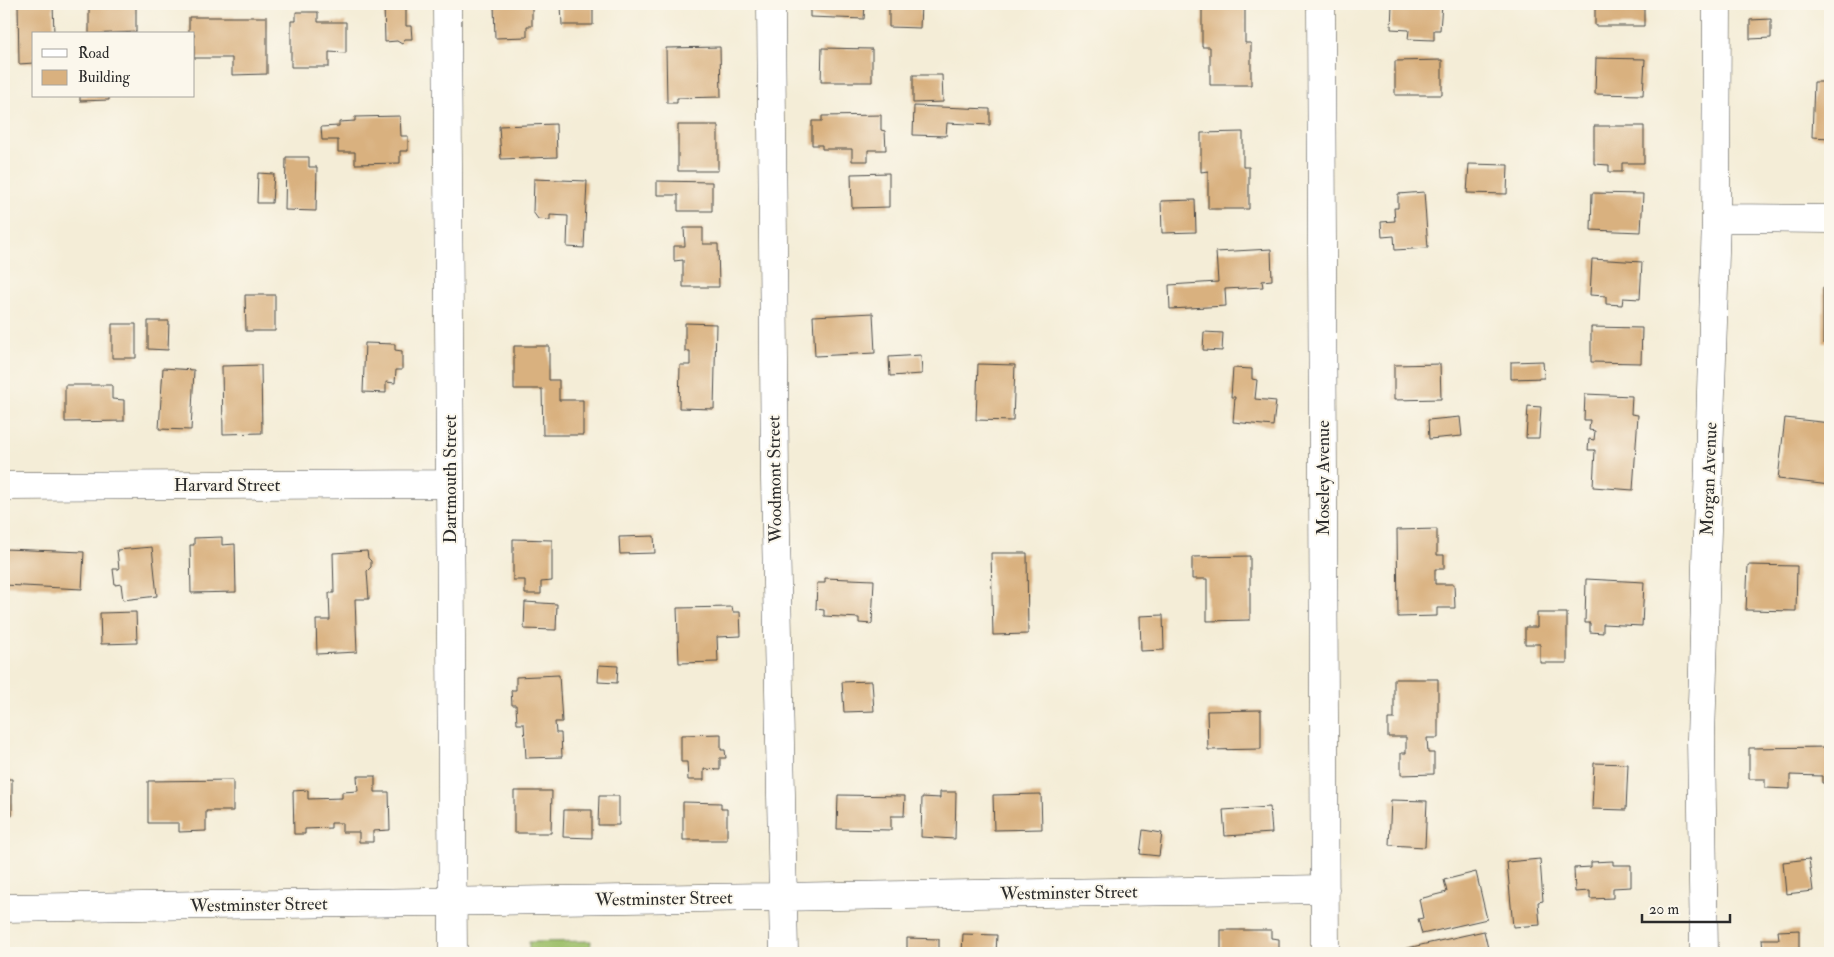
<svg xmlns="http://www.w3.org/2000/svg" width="1834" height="957" font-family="'IM FELL Double Pica',serif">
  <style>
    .green { fill: #9dbf69; stroke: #64754a }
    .building { fill: #d9b17f }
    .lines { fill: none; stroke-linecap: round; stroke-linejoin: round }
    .minor-casing { stroke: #494845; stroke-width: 29 }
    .minor { stroke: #fff; stroke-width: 28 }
    .labels { text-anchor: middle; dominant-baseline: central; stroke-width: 4; stroke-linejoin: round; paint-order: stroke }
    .street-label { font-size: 18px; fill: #2b2b2b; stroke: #fbf7ec }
  </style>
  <rect width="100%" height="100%" fill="#fbf7ec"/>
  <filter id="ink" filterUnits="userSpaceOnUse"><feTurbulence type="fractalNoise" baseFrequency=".02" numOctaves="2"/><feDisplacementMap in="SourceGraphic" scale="10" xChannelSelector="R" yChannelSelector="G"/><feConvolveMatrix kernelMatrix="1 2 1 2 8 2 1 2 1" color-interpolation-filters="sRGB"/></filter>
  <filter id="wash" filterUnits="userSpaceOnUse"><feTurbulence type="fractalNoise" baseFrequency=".0096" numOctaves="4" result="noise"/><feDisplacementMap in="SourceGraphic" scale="20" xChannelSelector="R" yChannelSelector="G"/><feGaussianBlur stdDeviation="1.12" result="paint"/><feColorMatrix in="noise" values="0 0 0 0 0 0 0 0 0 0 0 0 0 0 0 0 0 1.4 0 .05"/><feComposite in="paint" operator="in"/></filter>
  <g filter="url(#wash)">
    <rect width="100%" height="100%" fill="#f4edd7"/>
    <!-- green -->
    <path class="green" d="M591,941L590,953H529V942Z"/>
    <g id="blocks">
      <!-- building -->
      <path class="building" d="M18,4H53L54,34H34V63L19,64Z
        M89,4H136V32L89,34Z
        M384,4H406V26H411L412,39H405L402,44L397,41L385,42Z
        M494,4H532V26H527V37L495,38Z
        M561,4H593V25H562Z
        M810,4H865L864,19L810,17Z
        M889,4H921L920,28L889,27Z
        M1392,4H1442L1440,30H1434V40L1408,39L1409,30L1391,29Z
        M1595,4H1644V26H1595Z
        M1202,8H1245V43H1251V85H1210V47H1202Z
        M296,12H318V22H346V53L329,52V67H291V21H296Z
        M189,17H267V74L232,75V58H194V34H189Z
        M1771,19V38L1750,39V20Z
        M720,47L721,97L677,98V103H667L666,48Z
        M822,48L872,49V82H821Z
        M1596,58L1645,59L1643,95L1595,94Z
        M1442,60V95H1395V61Z
        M913,75H942L943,102L913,103Z
        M1814,82H1830V138L1812,137Z
        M80,96H109V100L80,101Z
        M914,106L990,109V125L947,123L946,136L913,135Z
        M881,115V130L885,131L886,150H868V161H852V149H822V145H812V121H822V116Z
        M400,116L401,136H408V151H400V163L355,164V152H338V140H322L321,127L339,126V122L355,121V117Z
        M556,124L557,157L501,159L499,126Z
        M678,125H718V171H678Z
        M1594,126H1644V163H1622V172H1609V165L1594,164Z
        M1243,132V167H1249V209H1208V171L1201,172V133Z
        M286,157H309V167H317L316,211L285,210Z
        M1469,164L1508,165L1507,194L1467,193Z
        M258,173L274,174L272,203H257Z
        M889,173V207L852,208L851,174Z
        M534,179L587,181L584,248L567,247L568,216L550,215V220L538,219L533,212Z
        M657,181L712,182V211H678V195H657Z
        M1424,192L1428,248L1395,250L1394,236L1382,237L1381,222L1395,221L1394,208H1398V194Z
        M1592,193L1643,194L1641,232L1591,230Z
        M1195,200L1196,232L1162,233L1161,201Z
        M684,228H703V244H718L719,287H683V260L674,261V246H685Z
        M1271,249L1272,280L1262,281L1263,287L1225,289L1226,306L1170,309L1169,285L1218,282L1216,252Z
        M1592,259L1642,262L1640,299L1623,298L1622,305L1606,304V296L1590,295Z
        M1823,288H1830V343H1823Z
        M245,295H275V331H246Z
        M873,313L875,353L815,356L813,316Z
        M148,321H169L168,350L148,349Z
        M685,323L716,324L714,409L679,408L680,365H690V351H685Z
        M112,324H136V358H112Z
        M1591,327L1642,328L1641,363L1591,362Z
        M1204,332L1223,333L1222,351L1203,350Z
        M365,343L395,344V350L402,351V370H396L395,383L386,382V393L363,392Z
        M514,346H549V380H559V400H583V435H543L542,389H514Z
        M921,355L922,374L890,376L889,357Z
        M1543,361L1544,378L1511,379V362Z
        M978,364L1015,365L1013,421L976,420Z
        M1440,364L1441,399L1394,400V365Z
        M261,365L262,433L223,434L222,366Z
        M163,368L194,370L191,430L159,429Z
        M1233,368L1252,369V379L1257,380L1255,399L1276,401L1273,426L1233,422L1235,397H1231Z
        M65,385H112V399L124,400V421L65,422Z
        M1585,394L1632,396L1631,414L1638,415L1633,490L1593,487L1595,450H1588L1589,439L1594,440L1595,431L1589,430L1590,420H1584Z
        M1528,406L1541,407L1539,438H1526Z
        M1460,417L1462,436L1429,439L1428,420Z
        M1785,418L1830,423V485L1778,479Z
        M1437,529V555H1444V569H1435V584H1454L1455,608H1437V616L1398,617L1397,530Z
        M654,536L655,553L620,554L619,537Z
        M222,537V545L235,544L236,592L191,593L190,545H194V538Z
        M513,539L552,540V581L541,582V594H525V580H513Z
        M152,547L157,596L123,600L121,584L115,585L113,569H119L117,550Z
        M4,549L84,552L82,589L4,585Z
        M367,551L368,558L371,561V567L367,571L369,599H355L357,652L317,654L316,620H330L329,593H334L333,553Z
        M991,553H1027L1028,634L993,635Z
        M1250,556V620L1207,621V579H1192V557Z
        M1748,565L1797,566L1796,611L1746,610Z
        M825,578L874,580L872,624L859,623V618L824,616V610L816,609L817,583H825Z
        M1586,579L1644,582L1642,626L1603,624V633L1590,632V623H1585Z
        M525,602L557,604L556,630L524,629Z
        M732,607L733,612H740L741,636L717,637L718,662L679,663L677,608Z
        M136,612L137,643L101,644L100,613Z
        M1537,613H1567V663H1540V644H1525V627H1537Z
        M1163,615L1164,650L1141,651L1140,616Z
        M599,665L618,666L617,683L598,682Z
        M559,675L562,722H555L556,733H561L562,757L526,758L524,724H517L516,705H512L511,690H516V677Z
        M1394,679H1438V738H1427L1428,753H1434V774L1401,775V753H1406V737H1388V719H1394Z
        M872,681L874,711L844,712L842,682Z
        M1261,710V749L1208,750L1207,711Z
        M721,734V750H725L726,758H720V770L704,769V780H688L687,762H681V735Z
        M1830,747V783H1822V776L1790,775V789L1765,788V779H1749V748Z
        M1594,763L1628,764L1626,810L1592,809Z
        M357,776H375V792H389L390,830L373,831V842H359V832H342V823H331V828L305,829V834H294L293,791L308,790V799L342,798V792L358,791Z
        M4,779H12V816L7,817V837H4Z
        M233,780V811H206V831L179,832V823H148V781Z
        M514,791H552L551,833H514Z
        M940,792H956L955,839L921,837L922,797L940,798Z
        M1041,794L1042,829L994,830L993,795Z
        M838,795L905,796L904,816H891V830L837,829Z
        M599,796H619V825H598Z
        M1391,800L1427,801L1425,847L1389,845Z
        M683,802L721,803V809H727V840H683Z
        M1270,807L1272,833L1225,836L1223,810Z
        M564,810H592V838L563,837Z
        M1143,830L1162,833L1159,856L1140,854Z
        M1540,859L1543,901L1538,902L1540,925L1513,927L1507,862Z
        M1809,859L1813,891L1786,894L1783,862Z
        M1613,861V865H1631V887L1613,888V898L1590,899V891L1575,892L1574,868L1591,867V862Z
        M1476,872L1487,919L1422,934L1418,919L1423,918L1419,899L1447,892L1444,880Z
        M1221,930H1271V938L1279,939V953H1221Z
        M1799,930V953H1763L1762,939H1779L1778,931Z
        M1484,931L1489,953H1404L1403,949Z
        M963,934L997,935L996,953H962Z
        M907,938L939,939V953H907Z"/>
    </g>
  </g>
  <g filter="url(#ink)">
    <use href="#blocks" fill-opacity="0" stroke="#494845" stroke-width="1"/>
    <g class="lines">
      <defs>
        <path id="minor" d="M447,4L453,953
          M771,4L775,479L784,953
          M1321,4L1325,953
          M1716,218L1830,219
          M4,486L450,484
          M4,908L1325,889
          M1704,953L1701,738L1716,218L1717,4"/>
      </defs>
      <!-- minor casing -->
      <use href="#minor" class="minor-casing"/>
      <!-- minor -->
      <use href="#minor" class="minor"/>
    </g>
  </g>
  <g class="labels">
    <!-- street labels -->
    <g class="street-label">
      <text transform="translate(1323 478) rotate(-90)">Moseley Avenue</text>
      <text transform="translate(450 479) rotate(-90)">Dartmouth Street</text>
      <text transform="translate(775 479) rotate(-91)">Woodmont Street</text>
      <text transform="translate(1709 479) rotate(-88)">Morgan Avenue</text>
      <text x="227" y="485">Harvard Street</text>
      <text transform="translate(1069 893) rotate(-1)">Westminster Street</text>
      <text transform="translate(664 899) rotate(-1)">Westminster Street</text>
      <text transform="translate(259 905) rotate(-1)">Westminster Street</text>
    </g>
  </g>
  <!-- margin -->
  <rect width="1834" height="957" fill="none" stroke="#fbf7ec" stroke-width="20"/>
  <!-- legend -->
  <rect x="32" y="32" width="162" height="65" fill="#fbf7ec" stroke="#a8a59f"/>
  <rect x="42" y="49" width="25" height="8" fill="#ffffff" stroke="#a8a59f"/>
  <text x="78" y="58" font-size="15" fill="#2b2b2b">Road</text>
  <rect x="42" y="70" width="25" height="15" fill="#d9b17f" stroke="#a8a59f"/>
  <text x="78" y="82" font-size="15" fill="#2b2b2b">Building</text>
  <!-- scale -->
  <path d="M1642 914v8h88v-8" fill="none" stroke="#2b2b2b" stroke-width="2.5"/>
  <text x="1649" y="914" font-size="15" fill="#2b2b2b" stroke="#fbf7ec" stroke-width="4" paint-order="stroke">20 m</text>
</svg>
